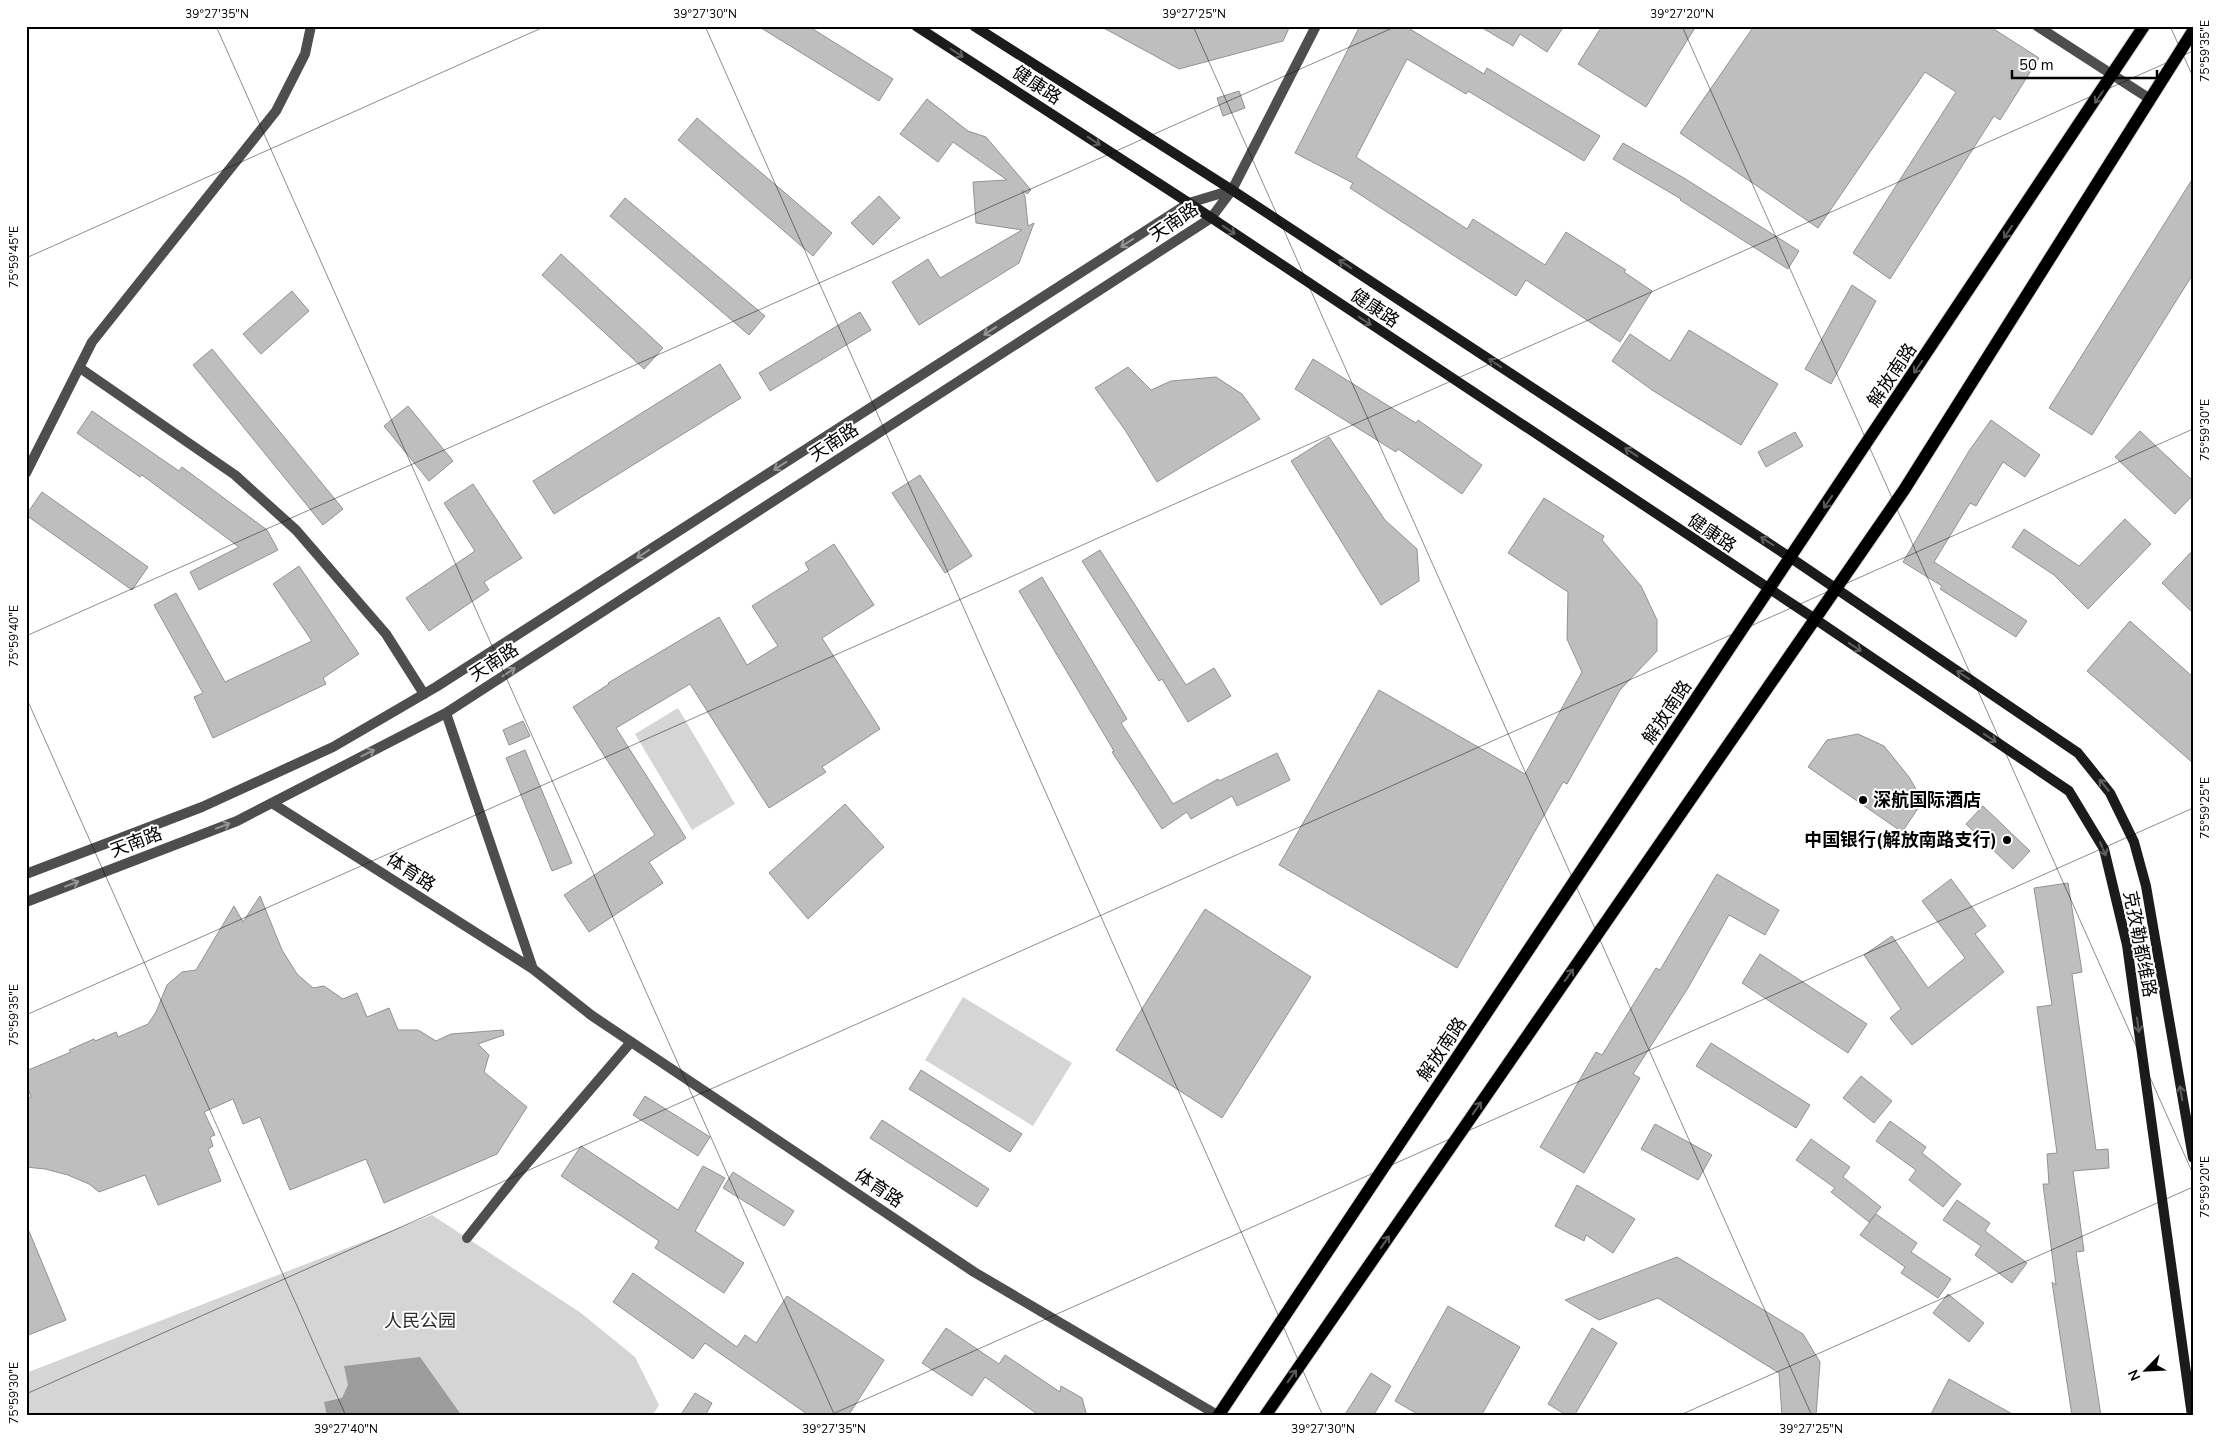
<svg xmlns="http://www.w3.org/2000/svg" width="2219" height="1442" font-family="'Nunito Sans','Noto Sans SC',sans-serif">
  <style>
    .green { fill: #d5d5d5 }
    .water { fill: #9c9c9c }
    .building { fill: #bebebe; stroke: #929292 }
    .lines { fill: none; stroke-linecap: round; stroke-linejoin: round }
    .primary-casing { stroke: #dbdbdb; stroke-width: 14 }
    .minor { stroke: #4e4e4e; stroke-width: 10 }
    .tertiary { stroke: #4e4e4e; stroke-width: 10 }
    .secondary { stroke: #1b1b1b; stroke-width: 10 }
    .primary { stroke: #000; stroke-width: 12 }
    .oneway { stroke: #5f5f5f }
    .oneway2 { stroke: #595959 }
    .oneway3 { stroke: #959595 }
    .ticks { fill: none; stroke: #000; stroke-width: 1; stroke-opacity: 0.45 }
    .poi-dot { fill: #000; stroke: #fff; stroke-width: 2 }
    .labels { text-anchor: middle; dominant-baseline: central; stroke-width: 4; stroke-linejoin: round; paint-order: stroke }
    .street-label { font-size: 18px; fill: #000; stroke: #fff }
    .poi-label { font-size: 18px; font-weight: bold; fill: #000; stroke: #fff; text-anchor: start }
    .park-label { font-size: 18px; fill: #2c2c2c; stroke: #fff }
    .neatline { fill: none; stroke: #000; stroke-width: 2 }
    .ticks-label { font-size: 12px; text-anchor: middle; fill: #000 }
  </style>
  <rect width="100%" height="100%" fill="#fff"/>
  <!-- green -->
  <path class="green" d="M678,708L735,804L692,830L635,734Z
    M963,997L1072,1063L1033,1126L925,1060Z
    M432,1215L581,1313L635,1357L659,1405L652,1416H26V1373Z"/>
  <!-- water -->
  <path class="water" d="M420,1357L462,1416H327L324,1402L342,1398L348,1385L344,1366Z"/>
  <!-- building -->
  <path class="building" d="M758,26H808L893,79L879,101Z
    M1100,26H1290L1283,41L1179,69Z
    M1360,26H1405L1484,74L1487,68L1600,136L1584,161L1468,91L1466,94L1407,59L1356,157L1467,229L1473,219L1545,265L1566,232L1626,270L1624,272L1652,291L1620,342L1526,280L1516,296L1350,188L1353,183L1295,153Z
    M1479,26H1564L1547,52L1520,34L1513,46Z
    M1602,26H1696L1646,107L1578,64Z
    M1754,26H1989L2039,58L2000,120L1994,116L1890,279L1853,253L1956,92L1925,72L1818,228L1680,133Z
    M1239,91L1245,108L1223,116L1217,98Z
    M927,99L968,131L986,137L1031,190L1027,194L1022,190L1025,196L1028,226L1034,223L1019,263L919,325L892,282L928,259L940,278L1022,230L976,223L973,182L1007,180L953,142L938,162L900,134Z
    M697,118L832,233L813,256L678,140Z
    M1623,143L1684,178L1799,251L1788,269L1680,200L1681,199L1613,159Z
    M2193,178V274L2092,435L2049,408Z
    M879,196L900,218L873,245L851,223Z
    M625,198L765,316L749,335L610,216Z
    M561,254L663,348L644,369L542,275Z
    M1852,285L1876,301L1831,384L1805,369Z
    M292,291L309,311L261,354L243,334Z
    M860,312L871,330L770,391L759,373Z
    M1689,330L1778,384L1741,445L1652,390L1612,361L1630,334L1670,361Z
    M212,349L343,509L323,525L193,365Z
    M1313,359L1416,423L1418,420L1482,465L1462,494L1398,449L1396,452L1295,389Z
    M720,364L741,398L554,514L533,481Z
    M1128,367L1151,390L1171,381L1216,377L1242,394L1260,419L1157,482L1125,430L1095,388Z
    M408,406L453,461L429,481L384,426Z
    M92,411L179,471L182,467L267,530L278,550L199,590L190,572L239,547L142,475L140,477L77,433Z
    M1991,420L2040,455L2025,477L2003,462L1976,506L1970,503L1934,562L2027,621L2016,637L1940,589L1942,586L1903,562L1969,451Z
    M2140,431L2193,481V495L2175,514L2115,457Z
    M1795,432L1803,446L1766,467L1758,452Z
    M1329,437L1385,520L1417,549L1419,581L1381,605L1291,461Z
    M920,475L972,556L945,573L892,493Z
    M473,484L522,558L484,582L489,590L429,631L406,598L475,551L444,503Z
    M42,492L148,567L132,590L26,515Z
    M1544,498L1604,536L1602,540L1641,586L1657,620V651L1620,690L1567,784L1563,782L1457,968L1279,865L1379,690L1525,774L1582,672L1567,639L1568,592L1508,553Z
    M2125,519L2151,544L2088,609L2054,575L2012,547L2024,529L2079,566Z
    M834,544L874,605L822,638L880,729L822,767L826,772L769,808L690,684L616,728L686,838L649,862L663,883L589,932L564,895L655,835L573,707L609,684L608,683L719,617L747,665L778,646L752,606L809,570L805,563Z
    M1100,550L1186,685L1214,668L1231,696L1188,722L1162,679L1159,681L1082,561Z
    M2193,550V613L2162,583Z
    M299,566L359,654L323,678L326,684L213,738L194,697L203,693L154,605L176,593L225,682L312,641L273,584Z
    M1042,577L1127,719L1121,723L1173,804L1218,779L1219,781L1277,753L1290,780L1237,806L1232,796L1191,819L1187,812L1162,829L1112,752L1114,751L1019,591Z
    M2130,621L2193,677V763L2087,671Z
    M523,721L530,736L509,745L503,730Z
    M1858,734L1884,746L1909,777L1923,801L1902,832L1808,767L1827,740Z
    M525,750L572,863L552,871L506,758Z
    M845,804L884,847L808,919L769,873Z
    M1983,806L2030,851L2013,869L1966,824Z
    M1717,874L1779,910L1765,935L1729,915L1688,988L1633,1074L1640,1078L1584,1173L1540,1147L1596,1052L1602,1055L1656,968L1660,970Z
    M1951,879L1986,926L1975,934L2004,972L1912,1045L1890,1018L1901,1009L1864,955L1892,936L1928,988L1965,958L1922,901Z
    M2068,883L2082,972L2072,974L2096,1150L2108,1149L2109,1168L2073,1171L2084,1251L2076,1252L2101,1416H2072L2052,1282L2056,1285L2043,1184H2049L2047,1154L2057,1153L2037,1007L2052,1005L2034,888Z
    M260,896L282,950L297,974L313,988L324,986L343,999L357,993L367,1017L389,1008L398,1030H418L436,1041L451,1034L503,1030L504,1035L478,1044L489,1055L484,1072L527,1107L497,1154L384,1203L366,1159L290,1190L260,1117L243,1124L233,1099L204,1112L215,1135L210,1137L213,1146L208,1149L221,1181L158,1205L145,1175L99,1192L89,1184L68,1175L45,1169L26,1167V1099L31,1097L26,1083V1071L71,1052L69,1050L94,1039L95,1041L116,1032L118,1037L148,1024L156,1012L167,985L182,972L196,970L234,906L243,922Z
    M1205,909L1311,977L1222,1118L1116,1050Z
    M1760,954L1867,1024L1848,1053L1742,983Z
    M1711,1043L1810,1105L1796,1128L1696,1066Z
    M921,1070L1022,1134L1010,1152L909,1089Z
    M1861,1076L1892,1101L1874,1123L1843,1098Z
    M645,1096L710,1137L698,1156L633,1115Z
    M882,1120L989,1189L977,1207L870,1138Z
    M1890,1121L1926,1147L1922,1153L1961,1184L1943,1207L1909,1180L1916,1170L1876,1141Z
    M1655,1124L1712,1155L1698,1180L1641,1149Z
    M1811,1139L1850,1167L1843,1177L1881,1207L1869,1222L1831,1192L1835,1188L1796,1160Z
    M581,1146L678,1210L703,1166L725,1178L695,1231L744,1263L724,1293L655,1248L659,1241L561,1176Z
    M733,1172L794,1211L784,1226L723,1188Z
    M1577,1185L1635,1219L1613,1253L1586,1235L1584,1241L1555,1226Z
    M1957,1200L1990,1223L1985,1231L2027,1263L2012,1283L1975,1255L1981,1246L1943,1220Z
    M1876,1214L1917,1243L1911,1252L1951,1279L1938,1298L1901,1273L1905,1267L1860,1235Z
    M26,1224L66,1320L26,1336Z
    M1677,1257L1803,1334L1820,1362L1816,1416H1782L1779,1373L1658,1298L1599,1320L1565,1300Z
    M633,1273L737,1347L745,1335L756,1343L787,1296L884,1360L848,1416H810L705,1343L693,1359L613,1302Z
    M1948,1294L1984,1323L1969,1342L1933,1313Z
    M1448,1306L1520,1347L1481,1416H1421L1395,1401Z
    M946,1328L999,1364L1005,1355L1060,1392L1061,1386L1082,1398L1087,1416H1040L985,1377L972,1396L922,1363Z
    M1592,1328L1617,1343L1574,1416H1568L1548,1404Z
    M1371,1373L1391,1386L1373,1416H1344Z
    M1949,1379L2016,1416H1930Z
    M695,1393L712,1403L705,1416H680Z"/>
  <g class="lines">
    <defs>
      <path id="primary" d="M1218,1416L2144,26
        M1265,1416L1904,490L2193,31"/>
    </defs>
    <!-- primary casing -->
    <use href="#primary" class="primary-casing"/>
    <!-- minor -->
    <path class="minor" d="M2037,26L2150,99
      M1232,190L1316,26
      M80,368L235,475L296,530L386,634L424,694
      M26,473L92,342L276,111L305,54L311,26
      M467,1238L517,1175L631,1042"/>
    <!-- tertiary -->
    <path class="tertiary" d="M446,713L533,969L591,1015L974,1272L1219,1416
      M272,803L533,969
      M26,874L202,807L333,747L436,687L1189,203L1232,190
      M26,902L237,821L446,713L1211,218L1232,190"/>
    <!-- secondary -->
    <path class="secondary" d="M916,26L1189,203L1815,619L2069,791L2104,849L2127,945L2192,1416
      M974,26L1232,190L1791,558L2078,753L2110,793L2134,842L2146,886L2193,1158"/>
    <!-- primary -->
    <use href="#primary" class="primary"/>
  </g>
  <!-- one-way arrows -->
  <defs><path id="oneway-shaft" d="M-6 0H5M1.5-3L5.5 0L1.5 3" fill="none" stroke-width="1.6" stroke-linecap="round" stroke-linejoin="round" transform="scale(1.25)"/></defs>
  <g class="oneway">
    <use href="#oneway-shaft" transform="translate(957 53) rotate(33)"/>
    <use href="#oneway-shaft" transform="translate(1094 141) rotate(33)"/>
    <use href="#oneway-shaft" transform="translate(1229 230) rotate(34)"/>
    <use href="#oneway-shaft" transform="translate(1345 264) rotate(-147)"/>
    <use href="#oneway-shaft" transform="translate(1365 321) rotate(34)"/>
    <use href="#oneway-shaft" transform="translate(1495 363) rotate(-147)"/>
    <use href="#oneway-shaft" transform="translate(1631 452) rotate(-147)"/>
    <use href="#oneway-shaft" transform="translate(1767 541) rotate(-147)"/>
    <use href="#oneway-shaft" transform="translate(1855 647) rotate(34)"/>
    <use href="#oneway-shaft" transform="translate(1963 675) rotate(-146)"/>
    <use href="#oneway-shaft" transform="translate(1990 738) rotate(34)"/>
    <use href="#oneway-shaft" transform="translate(2104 785) rotate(-129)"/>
    <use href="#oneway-shaft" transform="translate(2103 849) rotate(67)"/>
    <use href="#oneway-shaft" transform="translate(2138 1025) rotate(82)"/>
    <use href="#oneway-shaft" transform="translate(2181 1093) rotate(-100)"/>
  </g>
  <g class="oneway2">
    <use href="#oneway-shaft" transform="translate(2099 97) rotate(124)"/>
    <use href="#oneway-shaft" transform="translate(2008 232) rotate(124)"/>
    <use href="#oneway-shaft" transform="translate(1918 367) rotate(124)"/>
    <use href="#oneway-shaft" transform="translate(1828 502) rotate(124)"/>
    <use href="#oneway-shaft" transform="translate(1569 975) rotate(-55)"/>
    <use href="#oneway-shaft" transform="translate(1477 1108) rotate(-55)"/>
    <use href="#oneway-shaft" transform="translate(1385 1242) rotate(-55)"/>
    <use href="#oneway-shaft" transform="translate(1292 1376) rotate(-55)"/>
  </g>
  <g class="oneway3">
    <use href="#oneway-shaft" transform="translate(1127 243) rotate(147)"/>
    <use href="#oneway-shaft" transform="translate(990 331) rotate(147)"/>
    <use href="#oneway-shaft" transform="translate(780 466) rotate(147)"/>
    <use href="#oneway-shaft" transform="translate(643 554) rotate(147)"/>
    <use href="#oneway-shaft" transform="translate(509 672) rotate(-33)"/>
    <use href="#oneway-shaft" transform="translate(368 753) rotate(-27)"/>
    <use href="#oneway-shaft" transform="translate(223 826) rotate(-21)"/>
    <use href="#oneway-shaft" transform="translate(72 884) rotate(-21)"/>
  </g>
  <!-- ticks -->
  <path class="ticks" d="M216,26L835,1416M705,26L1323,1416M1193,26L1812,1416M1682,26L2193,1174M2170,26L2193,77M26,258L546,26M26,636L1397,26M26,697L346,1416M26,1015L2193,51M26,1394L2193,429M828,1416L2193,808M1678,1416L2193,1187"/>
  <!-- markers -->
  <g class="poi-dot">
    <circle cx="1863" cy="800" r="5"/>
    <circle cx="2007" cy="840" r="5"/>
  </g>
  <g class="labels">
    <!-- street labels -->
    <g class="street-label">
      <text transform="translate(1037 85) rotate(33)">健康路</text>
      <text transform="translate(1174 222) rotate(-34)">天南路</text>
      <text transform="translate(1375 308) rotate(34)">健康路</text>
      <text transform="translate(1892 375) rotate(-56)">解放南路</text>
      <text transform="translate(834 442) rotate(-33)">天南路</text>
      <text transform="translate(1712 533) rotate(34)">健康路</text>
      <text transform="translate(494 662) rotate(-33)">天南路</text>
      <text transform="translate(1667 712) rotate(-56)">解放南路</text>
      <text transform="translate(136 842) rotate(-21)">天南路</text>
      <text transform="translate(411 872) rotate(33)">体育路</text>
      <text transform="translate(2140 944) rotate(79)">克孜勒都维路</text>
      <text transform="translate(1442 1049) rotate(-56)">解放南路</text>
      <text transform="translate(879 1188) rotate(34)">体育路</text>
    </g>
    <!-- poi labels -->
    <g class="poi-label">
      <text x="1873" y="800">深航国际酒店</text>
      <text x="1997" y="840" text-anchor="end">中国银行(解放南路支行)</text>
    </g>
    <!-- park labels -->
    <g class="park-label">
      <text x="420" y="1321">人民公园</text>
    </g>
  </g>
  <!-- border -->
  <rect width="2219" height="1442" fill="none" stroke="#ffffff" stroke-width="55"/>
  <!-- north arrow -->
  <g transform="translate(2146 1370) rotate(246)" stroke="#ffffff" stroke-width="4" paint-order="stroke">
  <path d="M0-4L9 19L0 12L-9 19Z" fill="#000000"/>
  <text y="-8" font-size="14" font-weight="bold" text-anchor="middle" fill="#000000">N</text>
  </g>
  <!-- scale -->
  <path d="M2012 70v8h145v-8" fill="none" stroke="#000000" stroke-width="2.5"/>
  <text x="2019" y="70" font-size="15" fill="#000000" stroke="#ffffff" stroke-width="4" paint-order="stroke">50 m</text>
  <rect x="28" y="28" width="2164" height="1386" class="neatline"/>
  <g class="ticks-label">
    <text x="217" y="18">39°27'35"N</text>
    <text x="705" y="18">39°27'30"N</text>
    <text x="1194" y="18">39°27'25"N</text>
    <text x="1682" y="18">39°27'20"N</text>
    <text transform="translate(2205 51) rotate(-90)" y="4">75°59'35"E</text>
    <text transform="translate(14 257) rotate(-90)" y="4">75°59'45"E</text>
    <text transform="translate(2205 430) rotate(-90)" y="4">75°59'30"E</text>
    <text transform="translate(14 636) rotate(-90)" y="4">75°59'40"E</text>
    <text transform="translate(2205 808) rotate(-90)" y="4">75°59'25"E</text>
    <text transform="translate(14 1015) rotate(-90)" y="4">75°59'35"E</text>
    <text transform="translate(2205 1187) rotate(-90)" y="4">75°59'20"E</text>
    <text transform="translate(14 1393) rotate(-90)" y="4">75°59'30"E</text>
    <text x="346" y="1433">39°27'40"N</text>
    <text x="834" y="1433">39°27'35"N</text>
    <text x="1323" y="1433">39°27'30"N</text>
    <text x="1811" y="1433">39°27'25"N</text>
  </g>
</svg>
